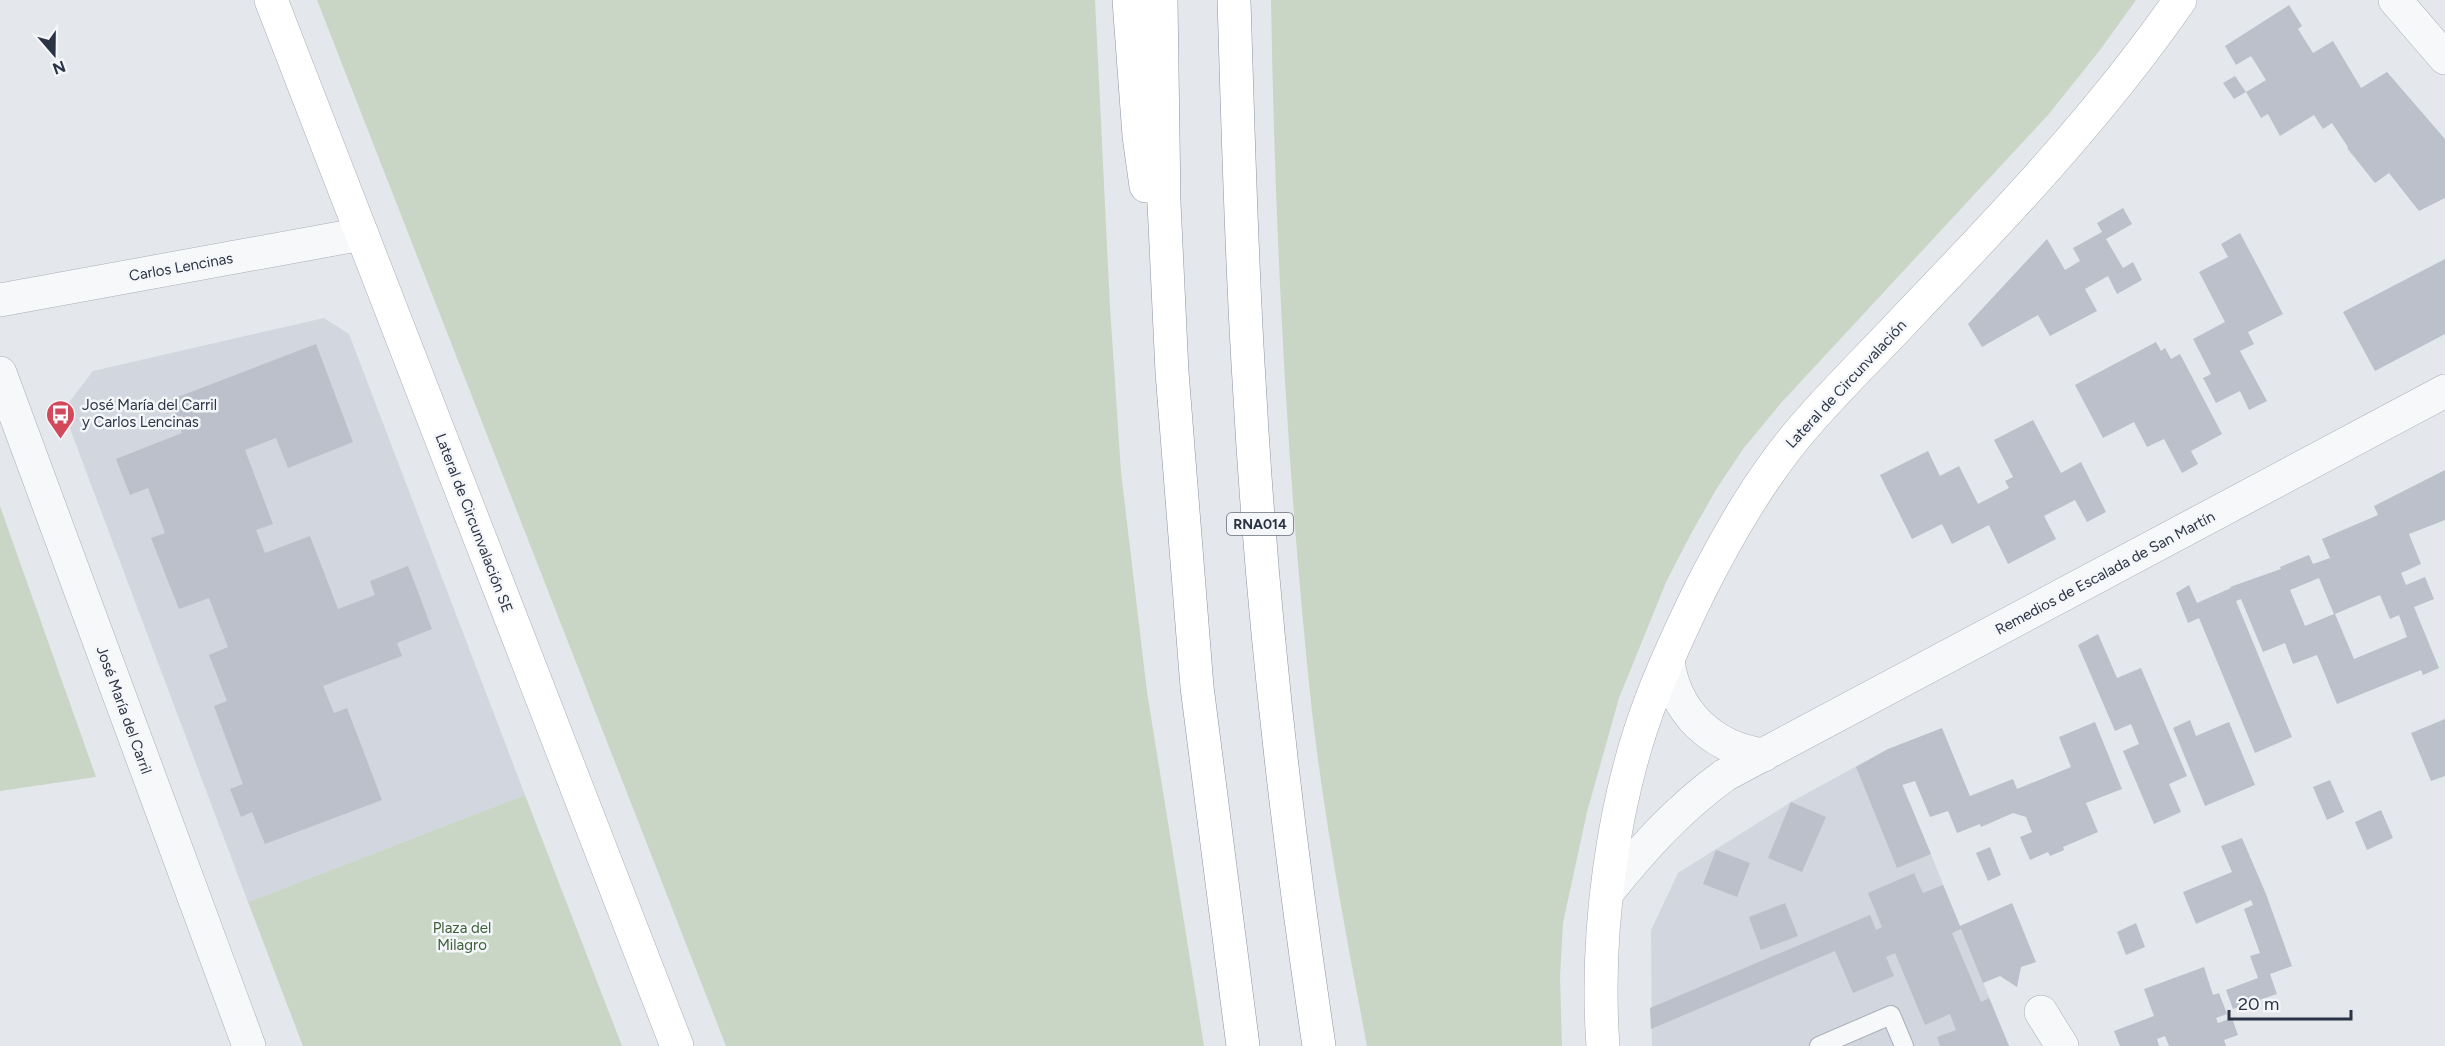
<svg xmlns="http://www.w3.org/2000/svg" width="2445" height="1046" font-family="Figtree,sans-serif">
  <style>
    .built { fill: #d2d6de }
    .green { fill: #c9d6c5 }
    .building { fill: #bbc0ca; fill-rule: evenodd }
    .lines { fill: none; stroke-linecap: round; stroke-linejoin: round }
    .lane-casing { stroke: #a9aeb7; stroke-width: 20 }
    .street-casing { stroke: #a9aeb7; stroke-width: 34 }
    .secondary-casing { stroke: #a9aeb7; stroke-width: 34 }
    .highway-casing { stroke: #8b94a3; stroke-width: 34 }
    .lane { stroke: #f7f8fa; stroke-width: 18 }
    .street { stroke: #f7f8fa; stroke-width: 33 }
    .secondary { stroke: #fff; stroke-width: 33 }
    .highway { stroke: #fff; stroke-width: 33 }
    .labels { text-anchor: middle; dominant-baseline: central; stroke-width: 5; stroke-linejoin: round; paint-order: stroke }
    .shield { fill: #f4f6f9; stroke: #676e7b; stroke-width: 1.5 }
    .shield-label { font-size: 14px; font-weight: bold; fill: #2b3445 }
    .street-label { font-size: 15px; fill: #2b3445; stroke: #f4f6f9 }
    .poi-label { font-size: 15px; fill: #2b3445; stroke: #f4f6f9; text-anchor: start }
    .park-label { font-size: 15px; fill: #3f6138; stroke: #f4f6f9 }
  </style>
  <rect width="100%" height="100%" fill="#e4e7ec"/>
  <!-- built -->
  <path class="built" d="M324,318L349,334L525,795L248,902L63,410L93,371Z
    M1888,749L2009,1046H1652L1651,930L1678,873L1791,802Z"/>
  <!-- green -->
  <path class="green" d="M317,0H1095L1110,307L1121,472L1147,692L1204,1046H726Z
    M1271,0H2136L2100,50L2048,115L1781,403L1743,449L1717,488L1692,532L1667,580L1619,698L1587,812L1563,923L1560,976L1562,1046H1367C1346,935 1325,824 1312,712C1287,476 1275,237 1271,0Z
    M0,506L96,777L0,791Z
    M525,795L622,1046H303L248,902Z"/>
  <!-- building -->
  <path class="building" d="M2289,5L2302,26L2298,29L2313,53L2333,41L2361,88L2387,72L2445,139V198L2419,211L2389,173L2375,183L2347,148L2348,147L2332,123L2323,129L2314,115L2280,136L2268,114L2261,118L2246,92L2234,99L2223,83L2235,76L2246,92L2266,80L2251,56L2236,65L2225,46Z
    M2123,208L2132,224L2106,239L2123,268L2133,262L2142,280L2117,294L2108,276L2085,289L2097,311L2050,336L2038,315L1982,347L1968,324L2047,239L2065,270L2080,261L2073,248L2102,232L2097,223Z
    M2240,233L2283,314L2248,332L2254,344L2240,351L2267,401L2249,410L2240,391L2216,403L2203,378L2211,374L2193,339L2225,322L2199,272L2228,257L2221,244Z
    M2445,259V334L2375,371L2343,312Z
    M2156,342L2161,351L2165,348L2171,359L2180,354L2222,434L2191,451L2198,464L2182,473L2164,439L2147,447L2134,422L2103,438L2075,385Z
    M316,344L353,442L288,468L276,438L245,450L273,524L256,530L265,553L310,536L338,609L375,595L370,581L408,566L432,629L397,643L402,656L323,686L334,713L347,708L382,800L265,844L252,812L241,817L230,789L243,784L214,706L227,701L209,655L228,647L209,598L179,609L151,538L165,533L148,488L130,495L116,459L182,433L170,400Z
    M2033,420L2061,473L2081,462L2106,512L2087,522L2075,500L2044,516L2056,539L2008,564L1989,525L1952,544L1942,524L1912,539L1880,475L1928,451L1940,476L1959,466L1978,504L2009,488L2005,481L2013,477L1994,440Z
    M2445,470V520L2409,534L2421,564L2401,573L2406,585L2425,577L2434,599L2414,607L2439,668L2423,675L2421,670L2337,704L2317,655L2293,664L2285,643L2263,652L2241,599L2236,601L2292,737L2255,753L2199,618L2188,623L2176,593L2189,585L2197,603L2231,588L2230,587L2281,569L2280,567L2309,555L2313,564L2330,558L2322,539L2378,515L2374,506ZM2319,578L2334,614L2305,626L2290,590ZM2380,595L2390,619L2399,615L2407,637L2354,659L2335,614Z
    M2098,634L2117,678L2141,668L2187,776L2169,784L2181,812L2154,824L2123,751L2139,744L2131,724L2115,731L2078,645Z
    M2445,719V776L2431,781L2411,733Z
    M2190,720L2196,736L2229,722L2255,785L2205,806L2173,728Z
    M2095,722L2122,789L2086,803L2098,832L2063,847L2064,850L2050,856L2048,852L2030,860L2020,837L2032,832L2026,817L2013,813L1981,827L1980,824L1957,833L1948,811L1930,817L1915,781L1902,785L1931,854L1897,868L1856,767L1888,749L1942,728L1970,796L2013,779L2017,789L2071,767L2059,737Z
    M2330,780L2344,812L2327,820L2313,787Z
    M1791,802L1826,817L1802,872L1768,858Z
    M2381,810L2393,838L2367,850L2355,822Z
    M2242,838L2266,894L2292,966L2270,974L2277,994L2233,1009L2226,990L2258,978L2250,956L2260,953L2244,909L2253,905L2251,900L2196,924L2183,892L2232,872L2221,846Z
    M1990,847L2001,875L1988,881L1976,853Z
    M1716,850L1750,863L1737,897L1703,884Z
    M1914,873L1923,893L1943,885L1960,926L2012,903L2036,962L2021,967L2017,987L2000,976L1983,983L1961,929L1952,933L1981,1002L1989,998L2009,1046H1940L1937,1037L1956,1030L1950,1014L1925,1025L1895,953L1886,957L1894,976L1853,993L1835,951L1651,1029L1650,1008L1870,915L1876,930L1882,927L1868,893Z
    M1785,903L1798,936L1761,950L1749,917Z
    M2136,923L2145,947L2126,955L2117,932Z
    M2204,967L2213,995L2219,993L2227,1014L2216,1018L2218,1023L2232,1018L2238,1035L2224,1040L2226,1046H2169L2165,1036L2157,1039L2159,1046H2120L2114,1031L2154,1016L2144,989Z"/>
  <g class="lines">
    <defs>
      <path id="lane" d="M1819,1046L1891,1015L1904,1046"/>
      <path id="street" d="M2395,0L2445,58
        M0,300L362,234
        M0,373L249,1046
        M1668,660C1674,712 1712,748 1764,755
        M1607,893C1642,849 1679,808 1725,775L2445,391
        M2041,1012L2062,1046"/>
      <path id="secondary" d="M271,0L677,1046
        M1603,1046C1595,936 1612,801 1652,698C1666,661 1683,625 1700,590C1729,533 1761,477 1803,428C1836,389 1874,353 1909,315C2005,215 2101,114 2180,0"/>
      <path id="highway" d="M1129,0L1139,136L1146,186
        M1161,0L1164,203L1172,372L1183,511L1197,687L1243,1046
        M1234,0C1238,127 1241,253 1249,380C1261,603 1286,825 1319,1046"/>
    </defs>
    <!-- lane casing -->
    <use href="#lane" class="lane-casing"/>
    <!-- street casing -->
    <use href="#street" class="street-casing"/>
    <!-- secondary casing -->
    <use href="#secondary" class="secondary-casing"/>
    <!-- highway casing -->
    <use href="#highway" class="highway-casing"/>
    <!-- lane -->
    <use href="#lane" class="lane"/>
    <!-- street -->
    <use href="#street" class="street"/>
    <!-- secondary -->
    <use href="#secondary" class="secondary"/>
    <!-- highway -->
    <use href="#highway" class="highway"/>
  </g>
  <!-- icons -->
  <defs>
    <symbol id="bus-pin" viewBox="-11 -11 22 30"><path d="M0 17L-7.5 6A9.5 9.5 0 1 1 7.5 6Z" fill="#d1495b" stroke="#f4f6f9"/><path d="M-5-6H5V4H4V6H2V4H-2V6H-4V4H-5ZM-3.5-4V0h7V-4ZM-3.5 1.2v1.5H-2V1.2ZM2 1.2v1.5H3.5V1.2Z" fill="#fff"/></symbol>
  </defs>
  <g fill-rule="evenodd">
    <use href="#bus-pin" x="44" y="398" width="33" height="45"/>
  </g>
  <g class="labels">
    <!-- shield labels -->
    <rect class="shield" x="1227" y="513" width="66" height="22" rx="4.5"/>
    <g class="shield-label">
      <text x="1260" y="524">RNA014</text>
    </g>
    <!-- street labels -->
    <g class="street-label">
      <text transform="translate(181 267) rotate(-10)">Carlos Lencinas</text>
      <text transform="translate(1846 384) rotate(-47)">Lateral de Circunvalación</text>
      <text transform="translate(474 523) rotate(69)">Lateral de Circunvalación SE</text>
      <text transform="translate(2105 573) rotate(-28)">Remedios de Escalada de San Martín</text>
      <text transform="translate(124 710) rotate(70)">José María del Carril</text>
    </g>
    <!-- poi labels -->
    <g class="poi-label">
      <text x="82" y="405">José María del Carril<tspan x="82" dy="17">y Carlos Lencinas</tspan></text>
    </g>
    <!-- park labels -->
    <g class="park-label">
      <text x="462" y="928">Plaza del<tspan x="462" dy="17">Milagro</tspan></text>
    </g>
  </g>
  <!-- north arrow -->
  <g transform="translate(54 54) rotate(160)" stroke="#f4f6f9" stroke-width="4.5" paint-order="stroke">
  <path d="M0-4.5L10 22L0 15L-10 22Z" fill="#2b3445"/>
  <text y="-9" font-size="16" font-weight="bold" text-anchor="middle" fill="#2b3445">N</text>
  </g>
  <!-- scale -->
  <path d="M2229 1010v9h122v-9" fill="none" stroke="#2b3445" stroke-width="3"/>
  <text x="2238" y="1010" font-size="18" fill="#2b3445" stroke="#f4f6f9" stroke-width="4.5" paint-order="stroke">20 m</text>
</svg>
